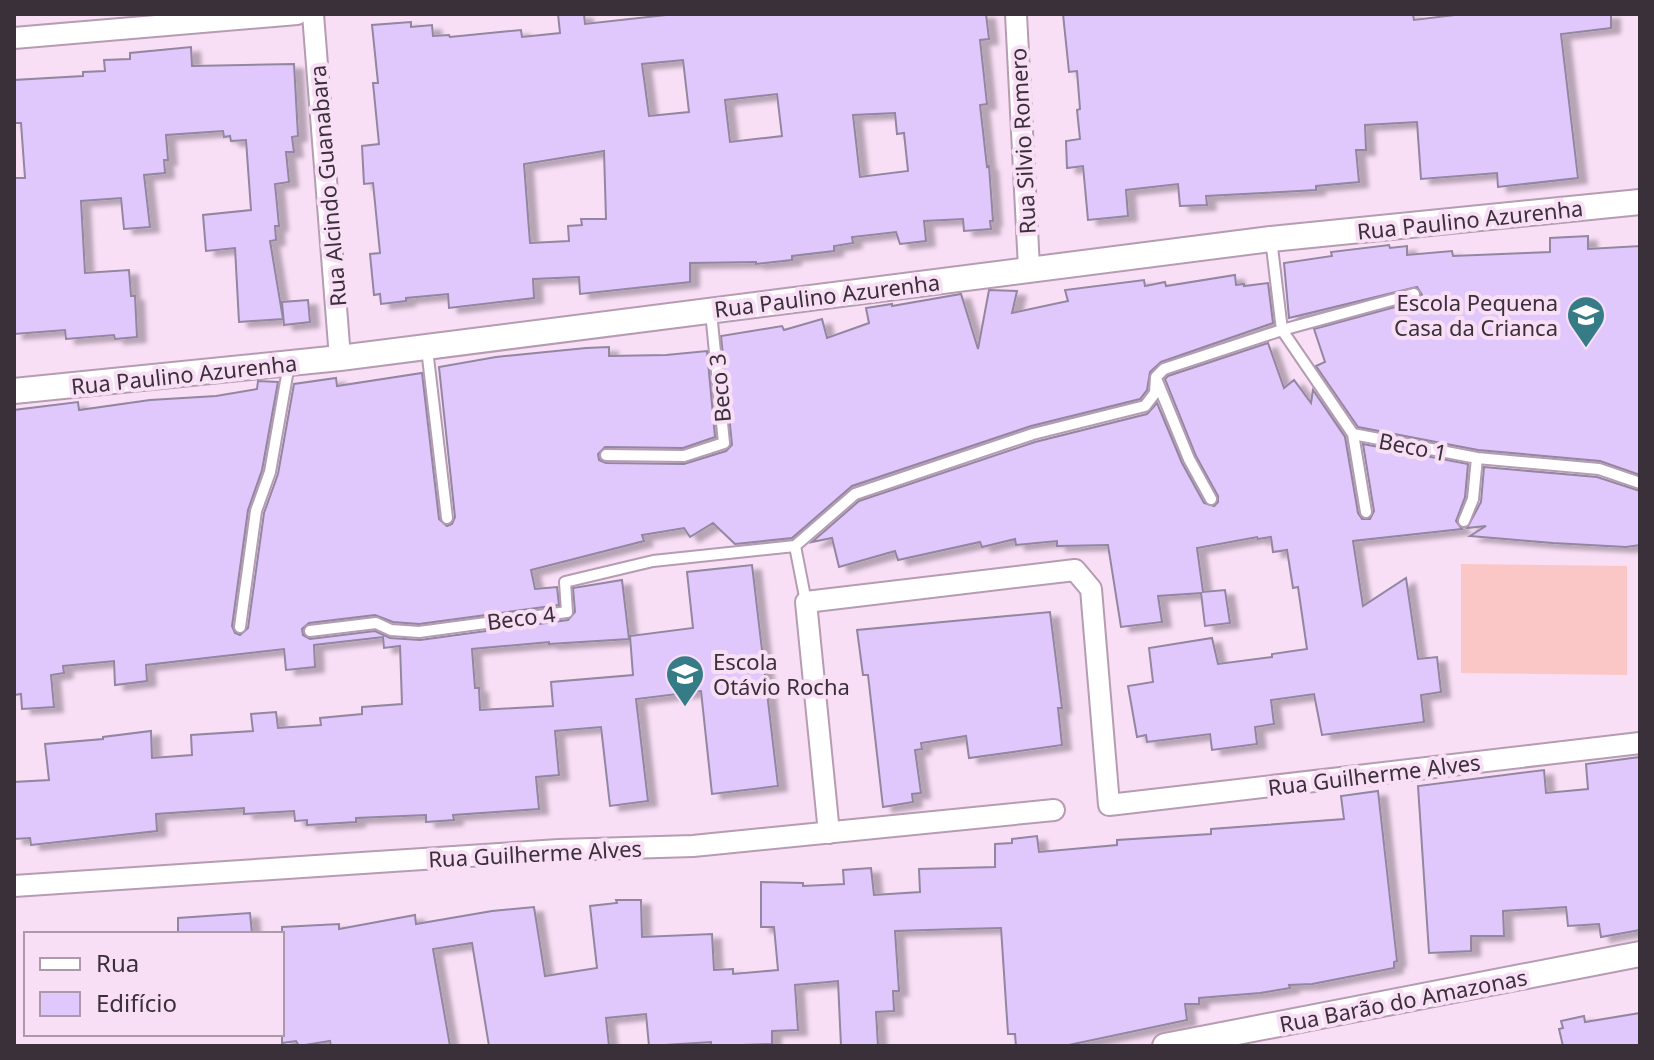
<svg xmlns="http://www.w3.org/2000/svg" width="1654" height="1060" font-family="'Noto Sans',sans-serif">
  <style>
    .pitch { fill: #fbc6c6 }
    .building { fill: #e0c8fc; stroke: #9286a1; stroke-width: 2; fill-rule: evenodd; filter: url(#shadow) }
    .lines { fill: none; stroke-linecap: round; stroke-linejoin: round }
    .service-casing { stroke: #b59cb2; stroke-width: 14 }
    .minor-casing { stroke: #b59cb2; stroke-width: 24 }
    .tertiary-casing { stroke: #b59cb2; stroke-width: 28 }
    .service { stroke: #fff; stroke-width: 10 }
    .minor { stroke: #fff; stroke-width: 20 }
    .tertiary { stroke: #fff; stroke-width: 24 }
    .labels { text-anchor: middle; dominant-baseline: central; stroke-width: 8; stroke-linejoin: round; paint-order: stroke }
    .street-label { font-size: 22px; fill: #3a3039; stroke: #f9dff6 }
    .poi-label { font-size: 22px; fill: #3a3039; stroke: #f9dff6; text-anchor: end }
  </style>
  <defs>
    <filter id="shadow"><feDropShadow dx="9" dy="5" stdDeviation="2" flood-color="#0004"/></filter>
  </defs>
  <rect width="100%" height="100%" fill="#f9dff6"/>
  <!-- pitch -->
  <path class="pitch" d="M1461,564L1627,566V675L1461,673Z"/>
  <!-- building -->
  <path class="building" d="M558,14H584L585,24L675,14H986L989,39L980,40L987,104L980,105L987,167L989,166L993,221H990L991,229L964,231L963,219L924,221L926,241L900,244L896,232L852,237L853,243L834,246V251L792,256V260L756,264V262L690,263V282L580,294L579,277L533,279L534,298L449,308L448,294L406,298V301L381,304L380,294L374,295L370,254L380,253L373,183L364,184L362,146L379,144L373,83H378L372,25L411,22V27L432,25L433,36L449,35L450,37L521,30L522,37L560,33ZM683,60L689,112L649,116L642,64ZM777,94L782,136L730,142L725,100ZM895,113L897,134L904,133L908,171L860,177L853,115ZM604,151L606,219H581L582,225L568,226L569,241L530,243L524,164Z
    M1063,14H1413L1414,20L1463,14H1611V28L1561,34L1578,178L1498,187L1497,173L1421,179L1417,122L1365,125L1366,150H1356L1359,182L1316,186V190L1206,196L1207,205L1180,206L1178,184L1126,190L1128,216L1088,220L1083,166L1067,168L1066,141L1080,139L1077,110L1080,109L1077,71L1069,72Z
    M191,47L192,66L294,64L298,136L292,137L294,152H286L289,182L275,184L279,226H275L276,240L270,241L283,319L239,322L235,248L206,251L203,215L251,210L246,140L231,141L230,136L224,137L223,131L166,135L168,160H164L165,173L144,175L150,227L124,229L121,198L81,201L85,273L129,270L131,296H135L137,337L115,339L114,335L66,339L65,330L14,334V178H25L21,123H14V80L83,76V72L105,71L104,60L130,59V53Z
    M1588,236V249L1640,246V475L1600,461L1478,450L1358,427L1316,366L1325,362L1314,329L1417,301L1422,295L1417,287L1289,318L1284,263L1332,256L1331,252L1389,245L1390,248L1407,246V255L1452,251L1453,256L1550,252V238Z
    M1235,275L1236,285L1244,284V286L1268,283L1273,323L1161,362L1150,372L1147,390L1140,399L1031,426L852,486L792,538L735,544L713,523L690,537L684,528L642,535L644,541L531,570L535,589L557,587L559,605L419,624L393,622L375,615L309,623L302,629L303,635L310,639L375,631L390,638L420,640L568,620L575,612L573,588L622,580L629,639L549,644V642L472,649L475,688H479L480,710L553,706L551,682L633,675L630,636L693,628L687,572L752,565L778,786L712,794L701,691L636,699L648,801L610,806L601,727L555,731L559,775L536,777L539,809L453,815L454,820L426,822V815L356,818V822L307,825V820L295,821L294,811L244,814V808L156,814L157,831L31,845L30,838L14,839V782L49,780L45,744L103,739V737L151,731L152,758L192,755L191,735L253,731L251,714L276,712L278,728L321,725L320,718L362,714V707L402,704L400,646L384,648L383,637L314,645L315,667L286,670L284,649L146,665L147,681L115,685L114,661L63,666L64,673L51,675L54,707L22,709L21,694L14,695V410L78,402L79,410L150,400L216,396L257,389L258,381L278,382L262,470L248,510L232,626L235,633L240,635L248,628L264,513L278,474L294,384L336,378L337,386L422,373L439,519L447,526L452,524L455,517L439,367L496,357L586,348L609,347V356L666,355L707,351L715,437L683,448L605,447L598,454L599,460L606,463L684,464L726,451L732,445L721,336L782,326L784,330L822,319L827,338L869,323L866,308L892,304V306L961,294L978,349L989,290L1017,291L1012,313L1068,301L1065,290L1144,280L1145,286L1165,282L1166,286Z
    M308,300L310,322L284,325L282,302Z
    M1268,343L1284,388L1294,380L1311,403L1313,390L1345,437L1358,513L1362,519H1370L1374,511L1363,444L1468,464L1465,497L1456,521L1462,529L1353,541L1363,606L1406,578L1418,659L1437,657L1441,692L1421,695L1424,722L1322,735L1314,694L1271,700L1274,724L1255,727L1257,744L1212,750L1210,734L1147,742L1146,735L1137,737L1128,686L1153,682L1149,648L1212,638L1218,664L1272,657V654L1307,649L1298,587L1293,588L1287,550L1273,552L1271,537L1258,539L1257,537L1197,548L1203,592L1225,590L1230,623L1205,626L1201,593L1158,596L1162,622L1121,627L1108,545L1057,546V541L1016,545L1015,539L982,547L980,542L898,560L895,551L839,567L832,538L812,542L859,501L1035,442L1147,414L1157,403L1182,463L1204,503L1214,506L1218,502V496L1196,456L1165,379L1168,376Z
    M1484,467L1597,477L1640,491V545L1626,547L1553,543L1470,536L1486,526L1467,528L1481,502Z
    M1050,612L1062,708H1058L1062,745L969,758L966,736L921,743L922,749L915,750L921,793L912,794L913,802L883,807L868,675H863L857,630Z
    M1640,757V930L1601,937L1599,924L1568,926L1566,907L1503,911L1504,936H1471V951L1429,953L1418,786L1544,770L1546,793L1588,789L1586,764Z
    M1378,791L1397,961L1394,962V968L1312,984L1289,985L1290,988L1260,993L1199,998V1004H1185L1187,1020L1064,1046H1016L1015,1034H1008L1001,928L959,929L895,931L899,991H893L894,1011L876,1012L878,1046H841L838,981L795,985L798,1030L772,1031V1044L711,1046V1042L649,1046L646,1014L606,1018L609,1046H489L472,943L433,949L450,1046H331L330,1041L299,1046L296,1041L282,1043V927L339,924V929L415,915L416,924L492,911L534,907L545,976L597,968L590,906L617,903L616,900H641L642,937L712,934L714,970L733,969V974L778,970L774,927H761V882L803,883V886L844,884L843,870L871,868L874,895L920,892L919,869L995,867V844L1012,843V839L1037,836L1039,852L1117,845V840L1211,834V829L1344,819L1341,796Z
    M250,913L252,934H178V918Z
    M1640,1013V1046H1563L1559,1029L1563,1028L1561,1021L1584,1016L1585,1022Z"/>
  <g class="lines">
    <defs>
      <path id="service" d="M1271,239L1282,330L1353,434L1477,458L1599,469L1640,483
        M427,349L447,518
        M1157,381L1189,459L1211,499
        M1353,434L1366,512
        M606,455L684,456L724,443L711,312
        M1464,521L1473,499L1477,458
        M806,602L795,546L855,494L1033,434L1145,406L1155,393L1156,377L1164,369L1282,330L1414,294
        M240,627L256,511L270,472L289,364
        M310,631L376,623L391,630L419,632L567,612L565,582L653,561L795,546"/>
      <path id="minor" d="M313,14L340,358
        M1016,14L1029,268
        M14,38L297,14
        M829,833L806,602L1075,570L1091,589L1109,805L1640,743
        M14,886L559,850L693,846L1054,810"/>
      <path id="tertiary" d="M14,391L340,358L1271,239L1640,202
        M1165,1046L1640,954"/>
    </defs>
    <!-- service casing -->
    <use href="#service" class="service-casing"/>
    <!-- minor casing -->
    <use href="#minor" class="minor-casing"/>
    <!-- tertiary casing -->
    <use href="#tertiary" class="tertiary-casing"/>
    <!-- service -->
    <use href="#service" class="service"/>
    <!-- minor -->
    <use href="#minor" class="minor"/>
    <!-- tertiary -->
    <use href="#tertiary" class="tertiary"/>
  </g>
  <!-- icons -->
  <defs>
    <symbol id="school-pin" viewBox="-11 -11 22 30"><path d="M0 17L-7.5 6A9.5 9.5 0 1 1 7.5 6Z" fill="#357c86" stroke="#f9dff6"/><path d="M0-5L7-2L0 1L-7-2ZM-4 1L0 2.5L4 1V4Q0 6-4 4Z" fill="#fff"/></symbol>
  </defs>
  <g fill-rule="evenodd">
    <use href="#school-pin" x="1564" y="293" width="44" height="60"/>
    <use href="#school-pin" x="663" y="652" width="44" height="60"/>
  </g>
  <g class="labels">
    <!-- street labels -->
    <g class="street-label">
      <text transform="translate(1022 141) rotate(-93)">Rua Silvio Romero</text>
      <text transform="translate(327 186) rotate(-95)">Rua Alcindo Guanabara</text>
      <text transform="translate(1470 219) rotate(-6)">Rua Paulino Azurenha</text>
      <text transform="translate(827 295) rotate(-7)">Rua Paulino Azurenha</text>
      <text transform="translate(184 374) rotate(-6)">Rua Paulino Azurenha</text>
      <text transform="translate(719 388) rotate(-95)">Beco 3</text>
      <text transform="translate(1413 446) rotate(11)">Beco 1</text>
      <text transform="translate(521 617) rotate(-7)">Beco 4</text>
      <text transform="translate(1374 774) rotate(-7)">Rua Guilherme Alves</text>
      <text transform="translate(535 853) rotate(-3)">Rua Guilherme Alves</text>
      <text transform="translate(1403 1000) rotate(-11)">Rua Barão do Amazonas</text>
    </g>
    <!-- poi labels -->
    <g class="poi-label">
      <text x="1558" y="302">Escola Pequena<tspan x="1558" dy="25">Casa da Crianca</tspan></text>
      <text x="713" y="661" text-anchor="start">Escola<tspan x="713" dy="25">Otávio Rocha</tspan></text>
    </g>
  </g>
  <!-- border -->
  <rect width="1654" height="1060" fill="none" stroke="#3a3039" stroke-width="32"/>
  <!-- legend -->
  <rect x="24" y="932" width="260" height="104" fill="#f9dff6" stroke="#ad99aa" stroke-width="2"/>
  <rect x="40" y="958" width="40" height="12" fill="#ffffff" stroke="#ad99aa" stroke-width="2"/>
  <text x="96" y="972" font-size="24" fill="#3a3039">Rua</text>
  <rect x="40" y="992" width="40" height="24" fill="#e0c8fc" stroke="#ad99aa" stroke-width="2"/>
  <text x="96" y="1012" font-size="24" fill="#3a3039">Edifício</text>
</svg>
